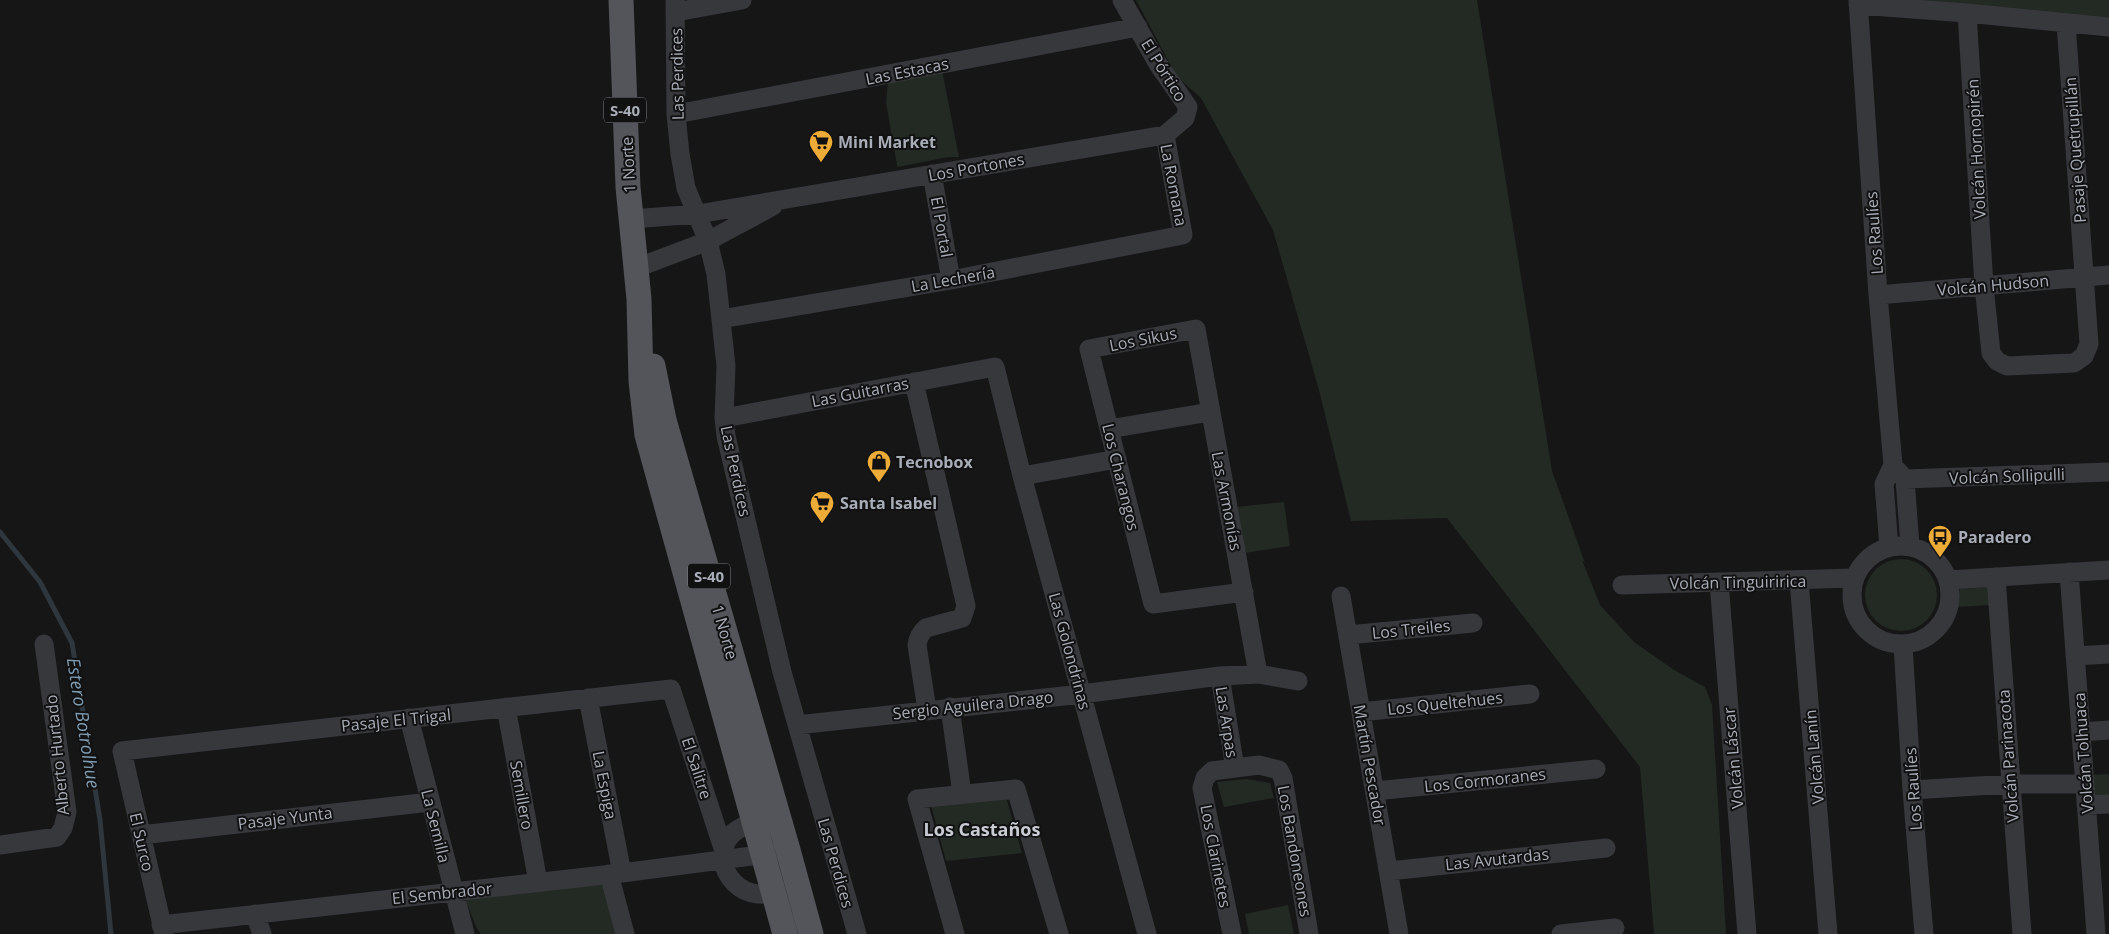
<svg xmlns="http://www.w3.org/2000/svg" width="2109" height="934" font-family="'Open Sans',sans-serif">
  <style>
    .green { fill: #222a23 }
    .lines { fill: none; stroke-linecap: round; stroke-linejoin: round }
    .stream { stroke: #2e373d; stroke-width: 5 }
    .minor { stroke: #37383c; stroke-width: 19 }
    .major { stroke: #53555b; stroke-width: 25 }
    .labels { text-anchor: middle; dominant-baseline: central; stroke-width: 4; stroke-linejoin: round; paint-order: stroke }
    .shield { fill: #111112; stroke: #7b7e86; stroke-width: 1 }
    .shield-label { font-size: 15px; font-weight: bold; fill: #a8adb7 }
    .street-label { font-size: 16px; fill: #a8adb7; stroke: #111112 }
    .poi-label { font-size: 16px; font-weight: bold; fill: #a8adb7; stroke: #111112; text-anchor: start }
    .water-label { font-size: 18px; font-style: italic; fill: #809cb1; stroke: #111112 }
    .neighbourhood-label { font-size: 18px; font-weight: bold; fill: #c9ccd3; stroke: #111112 }
  </style>
  <rect width="100%" height="100%" fill="#161617"/>
  <!-- green -->
  <path class="green" d="M1136,0H1477L1552,471L1585,563L1582,560L1600,605L1634,642L1674,670L1705,687L1712,705L1726,934H1654L1640,767L1447,518L1351,521L1319,390L1273,230L1201,98L1177,77Z
    M1903,0H2109V23Z
    M942,70L959,157H948L898,167L890,151L897,165L886,103L888,79Z
    M1284,502L1290,546L1245,553L1236,507Z
    M1865 595a36 36 0 1 1 72 0a36 36 0 1 1-72 0Z
    M1989,587V605L1957,607L1960,589Z
    M2109,774V798L2093,800L2091,775Z
    M1246,779L1270,783L1274,798L1224,807L1217,782Z
    M1006,797L1022,853L946,861L931,805Z
    M602,879L617,934H481L477,929L465,899Z
    M1288,905L1294,934H1249L1245,914Z"/>
  <g class="lines">
    <!-- stream -->
    <path class="stream" d="M0,532L40,582L72,643L100,820L111,934"/>
    <!-- minor -->
    <path class="minor" d="M675,0L676,114L680,154L686,188L708,241L716,274L726,366L724,418L726,436L782,672L857,934
      M1122,0L1158,64L1188,107L1185,118L1165,135
      M1858,0L1878,295L1893,465L1884,484L1889,547
      M1858,5L1967,13L2109,27
      M676,12L742,0
      M1967,13L1984,286L1991,353L1997,361L2007,366L2074,363L2084,356L2089,344L2066,23
      M676,114L1138,27
      M932,174L951,280
      M631,219L698,214L1165,135
      M636,268L708,241L773,206
      M1878,295L2109,275
      M721,319L951,280L1183,235L1165,135
      M914,382L966,606L962,618L926,628C920,633 918,638 917,645L927,710
      M724,418L995,367L1022,476L1147,934
      M1109,429L1210,412
      M1897,470L1905,479L1910,546
      M1022,476L1117,459
      M1905,479L2109,472
      M1852 595a49 49 0 1 1 98 0a49 49 0 1 1-98 0Z
      M2069,572L2096,934
      M1996,577L2022,934
      M1799,580L1828,934
      M1948,580L2109,570
      M1719,582L1747,934
      M1622,585L1854,578
      M1244,592L1153,604L1089,349L1196,329C1216,444 1238,559 1258,674
      M1341,596L1399,934
      M1348,635L1473,623
      M1903,645L1912,790L1924,934
      M2075,656L2109,654
      M1220,676L1235,768
      M588,698L622,873
      M506,707L538,882
      M950,707L962,794
      M1361,712L1530,694
      M409,718L465,934
      M797,725L1082,694L1220,676L1258,674L1298,681
      M2081,732L2109,730
      M1912,790L2010,784H2085
      M1375,791L1596,769
      M2086,805L2109,804
      M756,823C706,831 718,890 758,894C763,895 769,893 774,893
      M141,835L430,802
      M0,845L57,837L63,828L67,812L44,644
      M1389,871L1606,848
      M609,874L625,934
      M255,914L262,934
      M161,925L622,873L775,853
      M164,934L122,751L671,689L723,848
      M955,934L917,799L1016,789L1059,934
      M1232,934L1202,788L1205,778L1212,771L1259,765L1279,770L1283,778L1309,934
      M1561,934L1615,928"/>
    <!-- major -->
    <path class="major" d="M621,0L628,187L639,299L641,381L647,435L785,934
      M653,366L664,420L788,850L811,934"/>
  </g>
  <!-- icons -->
  <defs>
    <symbol id="supermarket-pin" viewBox="-11 -11 22 30"><path d="M0 17L-7.5 6A9.5 9.5 0 1 1 7.5 6Z" fill="#edab38" stroke="#111112"/><path d="M-6-5.5h2.5l.6 2H6L4.5 2H-2.5L-4.4-4H-6ZM-1.5 3.2a1.3 1.3 0 1 0 .1 0ZM3 3.2a1.3 1.3 0 1 0 .1 0Z" fill="#111"/></symbol>
    <symbol id="shop-pin" viewBox="-11 -11 22 30"><path d="M0 17L-7.5 6A9.5 9.5 0 1 1 7.5 6Z" fill="#edab38" stroke="#111112"/><path d="M-5-2.5h2.3a2.7 3.5 0 0 1 5.4 0H5L5.5 6h-11ZM-1.5-2.5h3a1.5 2.3 0 0 0-3 0Z" fill="#111"/></symbol>
    <symbol id="bus-pin" viewBox="-11 -11 22 30"><path d="M0 17L-7.5 6A9.5 9.5 0 1 1 7.5 6Z" fill="#edab38" stroke="#111112"/><path d="M-5-6H5V4H4V6H2V4H-2V6H-4V4H-5ZM-3.5-4V0h7V-4ZM-3.5 1.2v1.5H-2V1.2ZM2 1.2v1.5H3.5V1.2Z" fill="#111"/></symbol>
  </defs>
  <g fill-rule="evenodd">
    <use href="#supermarket-pin" x="807" y="128" width="28" height="38"/>
    <use href="#shop-pin" x="865" y="448" width="28" height="38"/>
    <use href="#supermarket-pin" x="808" y="489" width="28" height="38"/>
    <use href="#bus-pin" x="1926" y="523" width="28" height="38"/>
  </g>
  <g class="labels">
    <!-- shield labels -->
    <g class="shield">
      <rect x="604" y="97.5" width="42" height="25" rx="4"/>
      <rect x="688" y="563.5" width="42" height="25" rx="4"/>
    </g>
    <g class="shield-label">
      <text x="625" y="110">S-40</text>
      <text x="709" y="576">S-40</text>
    </g>
    <!-- street labels -->
    <g class="street-label">
      <text transform="translate(1164 70) rotate(58)">El Pórtico</text>
      <text transform="translate(907 71) rotate(-11)">Las Estacas</text>
      <text transform="translate(677 74) rotate(-91)">Las Perdices</text>
      <text transform="translate(1976 149) rotate(-93)">Volcán Hornopirén</text>
      <text transform="translate(2075 150) rotate(-94)">Pasaje Quetrupillán</text>
      <text transform="translate(628 165) rotate(-93)">1 Norte</text>
      <text transform="translate(976 167) rotate(-10)">Los Portones</text>
      <text transform="translate(1174 185) rotate(79)">La Romana</text>
      <text transform="translate(942 227) rotate(80)">El Portal</text>
      <text transform="translate(1874 233) rotate(-94)">Los Raulíes</text>
      <text transform="translate(953 279) rotate(-10)">La Lechería</text>
      <text transform="translate(1993 285) rotate(-5)">Volcán Hudson</text>
      <text transform="translate(1143 339) rotate(-11)">Los Sikus</text>
      <text transform="translate(860 392) rotate(-11)">Las Guitarras</text>
      <text transform="translate(736 471) rotate(78)">Las Perdices</text>
      <text transform="translate(2007 476) rotate(-2)">Volcán Sollipulli</text>
      <text transform="translate(1121 477) rotate(76)">Los Charangos</text>
      <text transform="translate(1227 501) rotate(79)">Las Armonías</text>
      <text transform="translate(1738 582) rotate(-1)">Volcán Tinguiririca</text>
      <text transform="translate(1411 629) rotate(-6)">Los Treiles</text>
      <text transform="translate(725 632) rotate(74)">1 Norte</text>
      <text transform="translate(1070 651) rotate(75)">Las Golondrinas</text>
      <text transform="translate(1445 703) rotate(-6)">Los Queltehues</text>
      <text transform="translate(973 705) rotate(-6)">Sergio Aguilera Drago</text>
      <text transform="translate(396 720) rotate(-6)">Pasaje El Trigal</text>
      <text transform="translate(1227 722) rotate(81)">Las Arpas</text>
      <text transform="translate(2083 753) rotate(-94)">Volcán Tolhuaca</text>
      <text transform="translate(57 755) rotate(-96)">Alberto Hurtado</text>
      <text transform="translate(2008 756) rotate(-94)">Volcán Parinacota</text>
      <text transform="translate(1814 757) rotate(-95)">Volcán Lanín</text>
      <text transform="translate(1733 758) rotate(-95)">Volcán Láscar</text>
      <text transform="translate(1370 765) rotate(80)">Martín Pescador</text>
      <text transform="translate(697 768) rotate(72)">El Salitre</text>
      <text transform="translate(1485 780) rotate(-6)">Los Cormoranes</text>
      <text transform="translate(605 785) rotate(79)">La Espiga</text>
      <text transform="translate(1913 789) rotate(-94)">Los Raulíes</text>
      <text transform="translate(522 795) rotate(80)">Semillero</text>
      <text transform="translate(285 818) rotate(-7)">Pasaje Yunta</text>
      <text transform="translate(436 826) rotate(76)">La Semilla</text>
      <text transform="translate(142 842) rotate(77)">El Surco</text>
      <text transform="translate(1295 851) rotate(80)">Los Bandoneones</text>
      <text transform="translate(1216 856) rotate(79)">Los Clarinetes</text>
      <text transform="translate(1497 859) rotate(-6)">Las Avutardas</text>
      <text transform="translate(836 863) rotate(74)">Las Perdices</text>
      <text transform="translate(442 893) rotate(-6)">El Sembrador</text>
    </g>
    <!-- poi labels -->
    <g class="poi-label">
      <text x="838" y="142">Mini Market</text>
      <text x="896" y="462">Tecnobox</text>
      <text x="840" y="503">Santa Isabel</text>
      <text x="1958" y="537">Paradero</text>
    </g>
    <!-- water labels -->
    <g class="water-label">
      <text transform="translate(84 723) rotate(81)">Estero Botrolhue</text>
    </g>
    <!-- neighbourhood labels -->
    <g class="neighbourhood-label">
      <text x="982" y="829">Los Castaños</text>
    </g>
  </g>
</svg>
